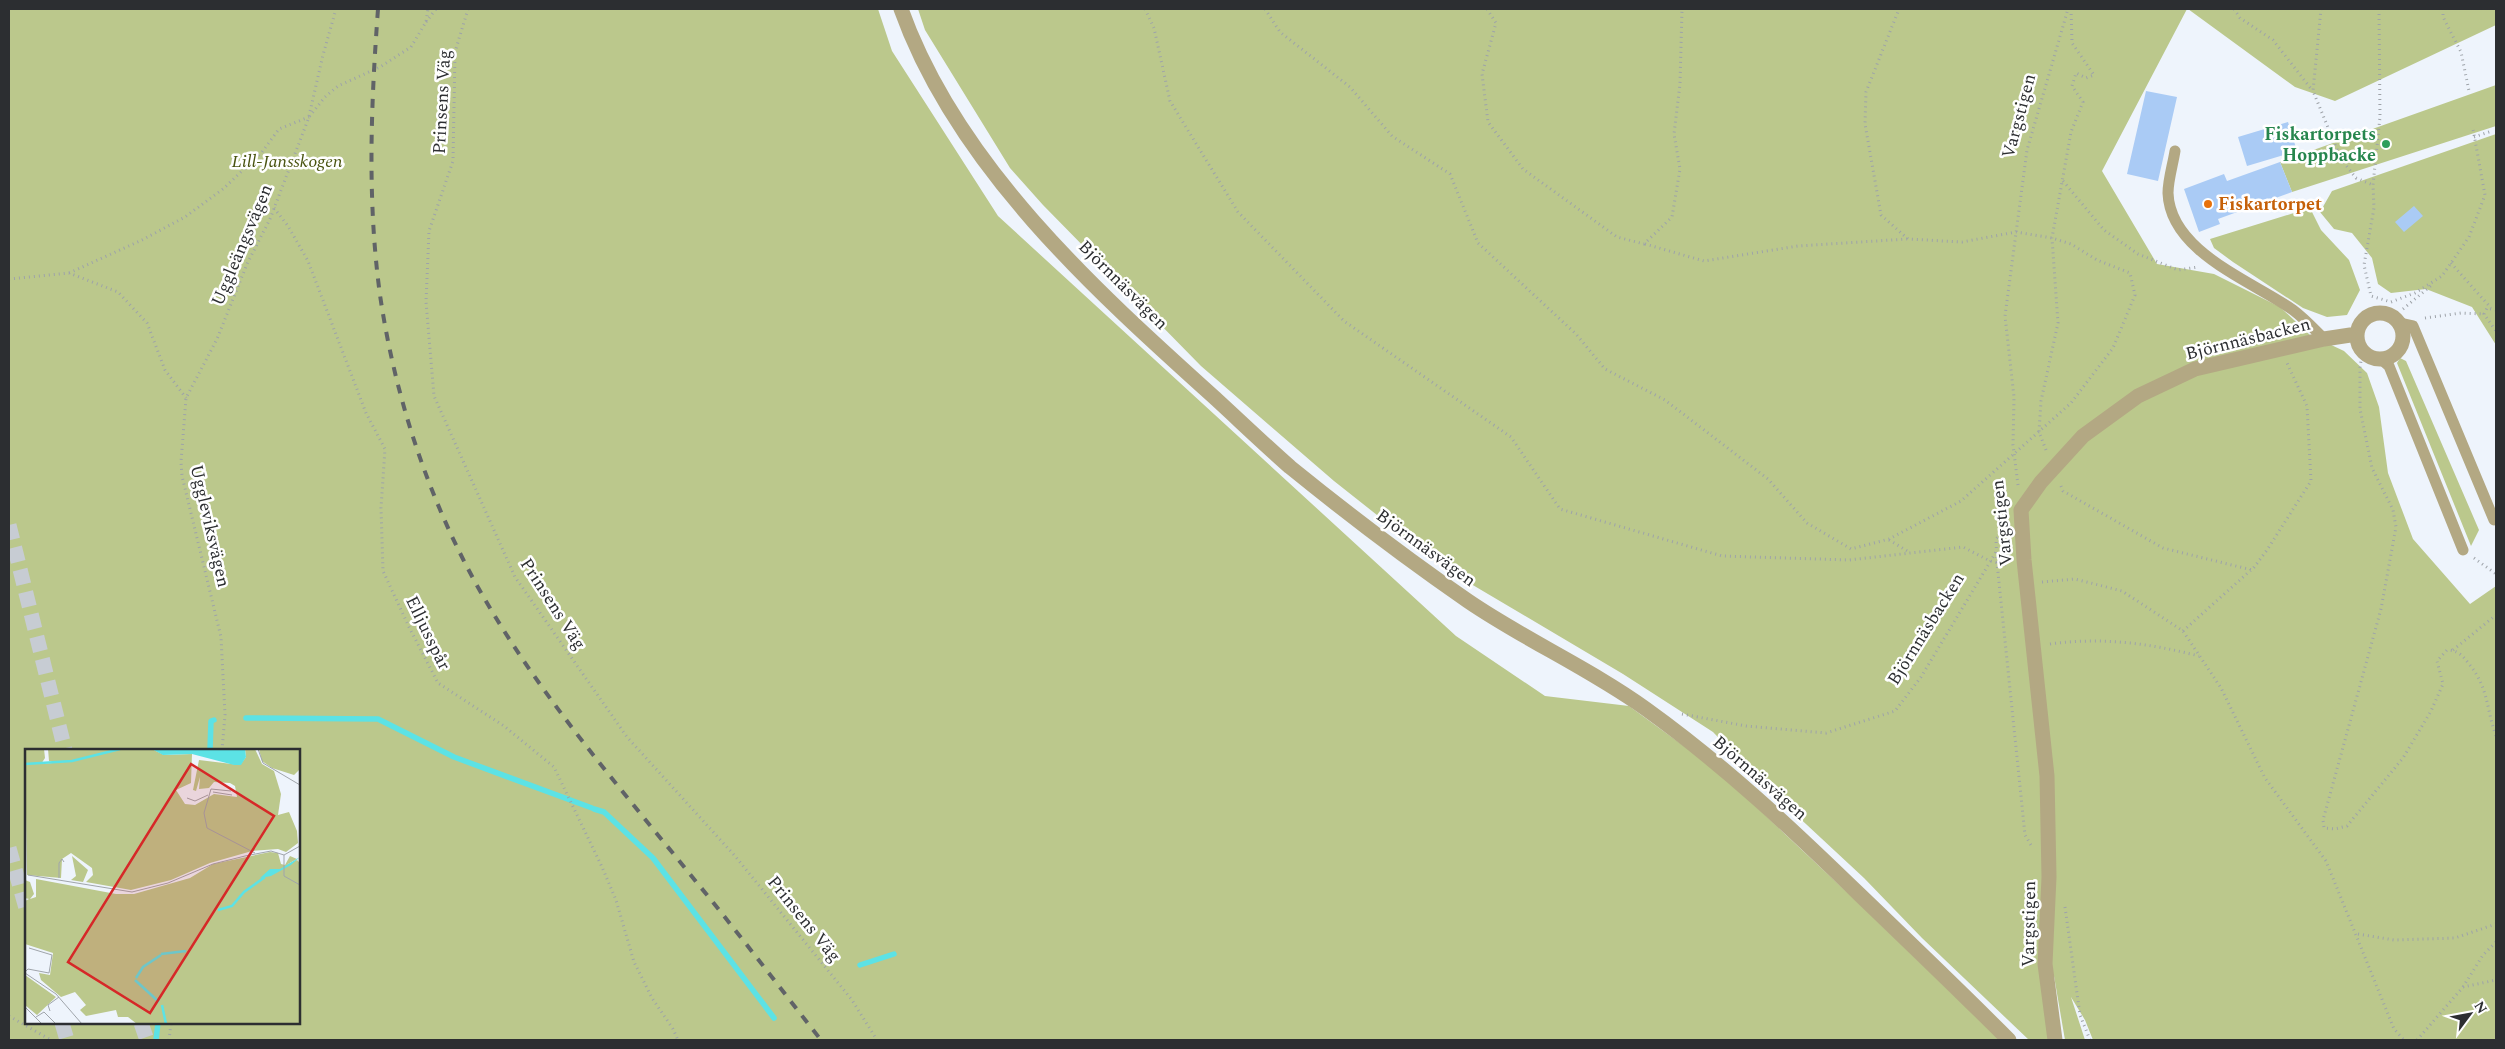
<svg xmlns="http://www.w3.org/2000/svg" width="2505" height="1049" font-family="Spectral,serif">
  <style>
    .green { fill: #bbc88c; fill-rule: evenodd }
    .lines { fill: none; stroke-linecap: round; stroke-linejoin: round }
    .stream { stroke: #5ce2e5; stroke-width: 5.5 }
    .building { fill: #aacbf5 }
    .highway-tunnel { stroke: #c7ccd3; stroke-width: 15; stroke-dasharray: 15 8; stroke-linecap: butt }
    .path { stroke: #9ea3a9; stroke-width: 3; stroke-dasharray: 1 4; stroke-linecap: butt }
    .lane { stroke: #b3a883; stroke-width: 11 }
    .street { stroke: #b3a883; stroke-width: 15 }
    .rail { stroke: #606367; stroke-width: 4; stroke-dasharray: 9 9; stroke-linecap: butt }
    .leisure-dot { fill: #2e9e5b; stroke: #fff; stroke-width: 2 }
    .food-dot { fill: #e8710a; stroke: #fff; stroke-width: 2 }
    .labels { text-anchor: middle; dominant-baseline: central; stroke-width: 5; stroke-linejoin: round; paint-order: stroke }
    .street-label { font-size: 18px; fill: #2c2e31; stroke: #fff }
    .leisure-label { font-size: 18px; font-weight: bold; fill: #27864d; stroke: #fff; text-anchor: end }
    .park-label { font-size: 18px; font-style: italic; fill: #495310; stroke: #fff }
    .food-label { font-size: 18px; font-weight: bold; fill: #c56008; stroke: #fff; text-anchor: start }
    .inset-river { fill: none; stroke: #5ce2e5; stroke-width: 2.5 }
    .inset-road { fill: none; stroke: #a0a5ab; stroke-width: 1 }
    .view { fill: #d62828; fill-opacity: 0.15; stroke: #d62828; stroke-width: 2.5 }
    .inset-edge { fill: none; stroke: #2c2e31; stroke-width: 2.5 }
  </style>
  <rect width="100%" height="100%" fill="#eef4fc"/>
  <!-- green -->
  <path class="green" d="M9,9H878L892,51L998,216L1456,636L1545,696L1629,706L1718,771L1867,911L2000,1040H9ZM26,750H299V1023H26Z
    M918,9H2187L2102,171L2157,264L2214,274L2280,307L2310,335L2344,351L2367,373L2379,407L2388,473L2413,539L2470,604L2496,586V1040H2093L2085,1020L2071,997L2085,1040H2065L2054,976L2050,1040H2029L1922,938L1864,878L1765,786L1713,732L1623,674L1444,568L1334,481L1201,366L1043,205L1010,168L925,30Z
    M2188,9H2496V25L2335,101L2295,87Z
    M2496,85V126L2292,192L2280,162Z
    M2496,134V345L2472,307L2426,289L2391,293L2378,284L2372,258L2352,233L2334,229L2320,212L2332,191Z
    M2310,208L2321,230L2349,260L2360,290L2347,315L2327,317L2303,308L2233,262L2214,248L2210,239Z
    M2400,358L2406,361L2479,530L2471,546L2397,363Z"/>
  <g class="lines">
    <!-- stream -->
    <path class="stream" d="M246,718L378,719L454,757L592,808
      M210,750L211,721L214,720
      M594,809L604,812L653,858L774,1018
      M860,965L894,954
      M156,1040L158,1023"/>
  </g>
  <!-- building -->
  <path class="building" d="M2146,91L2177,97L2158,181L2127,174Z
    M2288,122L2297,151L2247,166L2238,137Z
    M2280,162L2292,192L2218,219L2220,224L2199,232L2184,189L2224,174L2227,181Z
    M2414,206L2423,216L2404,232L2395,222Z"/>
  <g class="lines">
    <!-- highway-tunnel -->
    <path class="highway-tunnel" d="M9,525L65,750
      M9,848L26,908
      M62,1023L67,1040
      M141,1023L147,1040"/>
    <!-- path -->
    <path class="path" d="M468,9L455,52L453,161L429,231L426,302L434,396L515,577L627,737L735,856L852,1000L877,1040
      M1145,9L1154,28L1170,101L1238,212L1344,321L1511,437L1560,509L1722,556L1849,560L1963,547L1990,561L2007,565
      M1265,9L1280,32L1350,87L1392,136L1450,174L1478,243L1576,334L1605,369L1665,400L1768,479L1807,523L1851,549L1889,539L1961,501L2071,403L2113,348L2135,295L2130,273L2097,260L2071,244L2052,238L2016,232L1962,242L1908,239L1881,215L1865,124L1866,92L1899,9
      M1487,9L1496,23L1482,74L1488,122L1523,169L1617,237L1644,244L1672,217L1680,169L1674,134L1680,84L1682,9
      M2234,9L2240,18L2273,40L2312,90
      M2321,9L2313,91L2341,159L2356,178L2373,185
      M2379,9L2380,117L2373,185L2374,208L2364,265L2371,296L2391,302L2415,293L2442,276L2469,237L2485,195L2473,129
      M2443,9V17L2461,52L2469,91
      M426,22L436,9
      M309,116L323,55L336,9
      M2474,137L2492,131
      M2063,181L2104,230L2138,254L2178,270L2198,267
      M274,208L288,226L308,261L366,413L385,449L381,508L383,571L409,627L438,683L504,726L554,767L602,867L616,900L634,962L652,998L673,1029L678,1040
      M1645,244L1704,261L1798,246L1907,239
      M2451,263L2491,308
      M69,273L142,240L185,217L223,189L262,152L279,129L309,117
      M9,279L69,273L118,292L147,323L165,370L186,398
      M2403,309L2433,284
      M2496,310L2487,308L2484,314L2496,331
      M2425,318L2461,313L2484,314
      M2363,352L2360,366V409L2372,468L2393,510L2396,527L2381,609L2323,820L2324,828L2335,829L2347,826L2403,758L2431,711L2443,684L2437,661L2447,650C2458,650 2463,656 2469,664C2489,688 2486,709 2496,736
      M2046,450L2039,432L2041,401L2058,323L2052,238L2071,132L2083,102L2072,86L2076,73L2086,78L2094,75L2072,43L2071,9
      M2018,485L2013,445L2014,397L2005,316L2027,150L2068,9
      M2061,486L2063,491L2163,548L2252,570L2267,550L2311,481L2307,406L2287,363
      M2004,530L1996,539L1997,563L2025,835L2031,845
      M1889,540L1909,552
      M2474,558L2496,574
      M2042,582L2075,579L2122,591L2183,631L2221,688L2265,778L2326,861L2394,1029L2404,1040
      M2183,631L2251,570
      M2050,644C2102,637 2148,643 2199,656
      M2453,650L2496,615
      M1682,714L1746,726L1826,733L1895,711L1921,677L1996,552
      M222,750L225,715L221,637L182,476L181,462L186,398L217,339L247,264L270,219L309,117L325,97L338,86L380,67L411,47L426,22L428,9
      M2065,907L2080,1015L2090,1040
      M2358,934L2394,940L2455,938L2496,924
      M2463,987L2483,955L2496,942
      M9,1016L51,1040
      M169,1040L171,1023
      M2417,1040L2463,987L2496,980"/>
    <!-- lane -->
    <path class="lane" d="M2175,151C2173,164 2168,180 2168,193C2170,252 2252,281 2293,310C2304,318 2314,329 2324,339
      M2399,323L2413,326L2494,520
      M2381,359L2389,366L2463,550"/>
    <!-- street -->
    <path class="street" d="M901,9C957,166 1095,290 1216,399C1241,422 1265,445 1290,467C1348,514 1407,559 1468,601C1525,640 1589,668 1646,709C1724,765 1791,828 1860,895C1910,943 1960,991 2009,1040
      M2357 336a23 23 0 1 1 46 0a23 23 0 1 1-46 0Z
      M2055,1040L2045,964L2049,877L2047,776L2024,560L2021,510L2041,482L2083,436L2138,396L2195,369L2324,339L2357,334"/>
    <!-- rail -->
    <path class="rail" d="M378,9C371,105 367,199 380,295C396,404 433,513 490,608C549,707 626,795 698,884C740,935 780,988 821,1040"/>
  </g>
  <!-- markers -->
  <circle class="leisure-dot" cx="2386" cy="144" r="5"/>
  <circle class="food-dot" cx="2208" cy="204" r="5"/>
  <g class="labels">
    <!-- street labels -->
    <g class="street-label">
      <text transform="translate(442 102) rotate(-87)">Prinsens Väg</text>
      <text transform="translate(2019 116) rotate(-75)">Vargstigen</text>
      <text transform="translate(242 245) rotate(-67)">Uggleängsvägen</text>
      <text transform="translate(1123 285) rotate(45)">Björnnäsvägen</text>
      <text transform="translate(2248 339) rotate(-14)">Björnnäsbacken</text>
      <text transform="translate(2002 523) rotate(-96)">Vargstigen</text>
      <text transform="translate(210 526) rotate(77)">Uggleviksvägen</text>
      <text transform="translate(1426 548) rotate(36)">Björnnäsvägen</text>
      <text transform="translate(553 604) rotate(57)">Prinsens Väg</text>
      <text transform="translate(1926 629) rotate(-58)">Björnnäsbacken</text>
      <text transform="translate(428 633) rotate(64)">Elljusspår</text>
      <text transform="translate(1760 778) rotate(41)">Björnnäsvägen</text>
      <text transform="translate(804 919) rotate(51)">Prinsens Väg</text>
      <text transform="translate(2029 924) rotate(-89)">Vargstigen</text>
    </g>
    <!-- leisure labels -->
    <g class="leisure-label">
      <text x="2376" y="134">Fiskartorpets<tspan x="2376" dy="21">Hoppbacke</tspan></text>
    </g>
    <!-- park labels -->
    <g class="park-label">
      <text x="287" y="161">Lill-Jansskogen</text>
    </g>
    <!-- food labels -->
    <g class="food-label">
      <text x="2218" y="204">Fiskartorpet</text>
    </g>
  </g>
  <!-- overview -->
  <g transform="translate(25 749)">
    <rect width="275" height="275" fill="#eef4fc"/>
    <path d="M0,0H19L20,9L16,15L39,13L24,12L23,0H127L139,6L167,5L166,34L151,41L160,55L170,56L189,45L212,48L210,37L205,34L189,33L184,39L174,40L175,28L171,42L168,41L174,11L215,16L221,8L220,0H230L237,15L249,22L256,45L253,66L264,63L272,82L273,94L261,103L253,100L227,102L185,114L146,131L106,141L61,133L68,126L67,119L46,104L37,110L36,129L2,126ZM234,0H275V20L269,26L247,19L237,12ZM245,103L253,104L256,115L260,116L265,107L272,110L261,116L272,111L275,114V275H112L103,268H93L91,261L61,267L55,261L61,256L50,243L36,248L16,231L14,224L25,226L28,204L0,195V152L4,150L0,149V131L5,133L9,145L5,150L11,148V130L91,145H109L165,129L188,115ZM47,107L63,121L58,133L46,131L51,127ZM0,226L31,248L12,266L0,256Z" fill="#bbc88c"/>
    <path d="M127,0H220L221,8L216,16H209L167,5L138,6ZM275,108L266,116L246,127L235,129L245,120H255Z" fill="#5ce2e5"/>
    <path class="inset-river" d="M0,15L47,12L95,0M193,161L207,157L219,143L240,128M136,205L161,202M111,229L118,218L136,206M110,231L134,253M137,256L141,275"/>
    <path class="inset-road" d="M233,0L238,14L275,36M186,40L179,64L182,79L230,104M186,40L206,42M188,43L207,46M162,49L170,52L183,46M259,106V127L275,136M259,106L275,97M3,126L107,143L143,134L188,115L220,107L246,102L259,106M34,129V114L37,110L39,113M0,223L3,220L24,224L27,206L4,199M0,224L31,245L57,275M0,258L17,275M25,262L23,256L34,248M11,268L19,263L31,275M82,275H99"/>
    <path class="view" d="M166,15L249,67L125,264L43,213Z"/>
    <rect width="275" height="275" class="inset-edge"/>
  </g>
  <!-- border -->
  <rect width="2505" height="1049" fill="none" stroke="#2c2e31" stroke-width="20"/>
  <!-- north arrow -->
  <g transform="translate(2470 1014) rotate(58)" stroke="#ffffff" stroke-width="4" paint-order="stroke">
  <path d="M0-4L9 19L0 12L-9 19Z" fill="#2c2e31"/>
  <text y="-8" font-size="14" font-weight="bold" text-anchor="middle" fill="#2c2e31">N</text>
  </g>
</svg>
